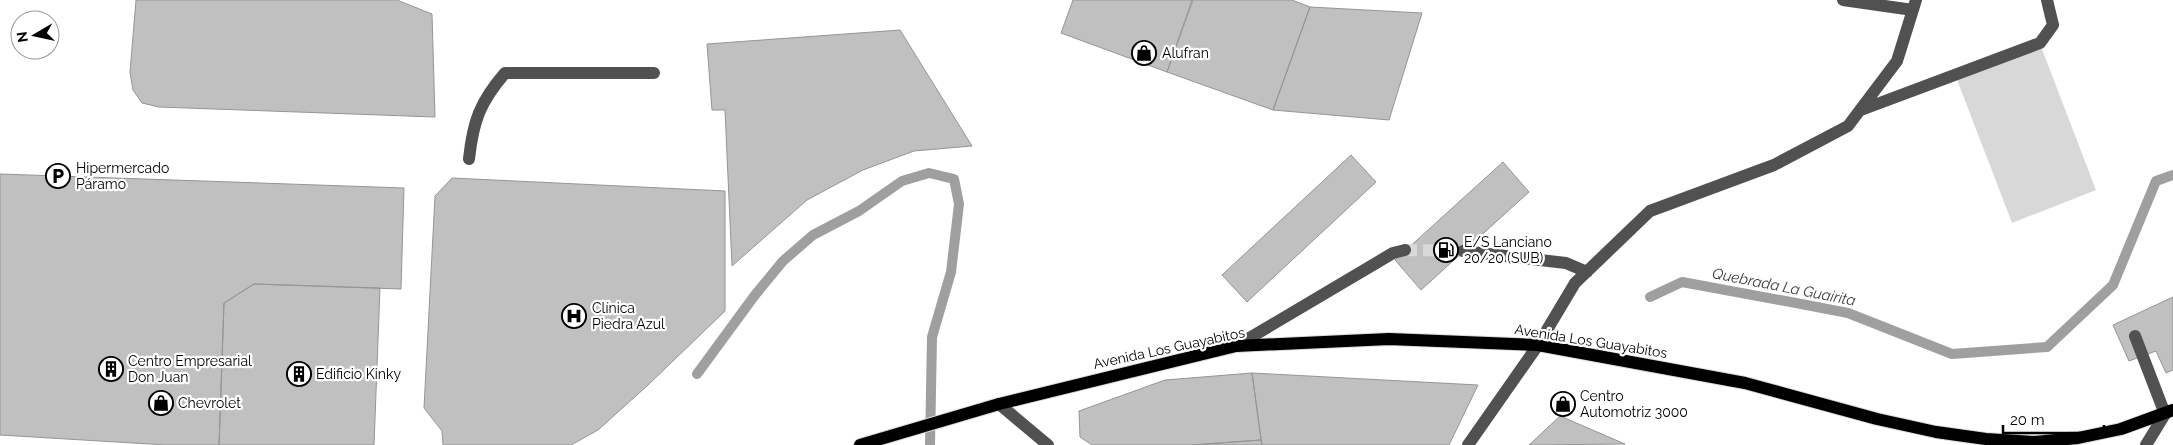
<svg xmlns="http://www.w3.org/2000/svg" width="2173" height="445" font-family="Raleway,sans-serif">
  <style>
    .pitch { fill: #d8d8d8 }
    .lines { fill: none; stroke-linecap: round; stroke-linejoin: round }
    .stream { stroke: #9f9f9f; stroke-width: 10 }
    .building { fill: #c0c0c0; stroke: #959595 }
    .minor-tunnel { stroke: #d9d9d9; stroke-width: 12; stroke-dasharray: 12 6; stroke-linecap: butt }
    .major-casing { stroke: #dbdbdb; stroke-width: 14 }
    .minor { stroke: #515151; stroke-width: 12 }
    .major { stroke: #000; stroke-width: 12 }
    .labels { text-anchor: middle; dominant-baseline: central; stroke-width: 4.5; stroke-linejoin: round; paint-order: stroke }
    .poi-label { font-size: 14px; fill: #000; stroke: #fff; text-anchor: start }
    .street-label { font-size: 14px; fill: #000; stroke: #fff }
    .water-label { font-size: 15px; font-style: italic; fill: #404040; stroke: #fff }
  </style>
  <rect width="100%" height="100%" fill="#fff"/>
  <!-- pitch -->
  <path class="pitch" d="M2040,44L2096,190L2012,223L1956,77Z"/>
  <g class="lines">
    <!-- stream -->
    <path class="stream" d="M1650,297L1682,282L1796,303L1848,313L1952,354L2047,347L2113,285L2156,181L2173,175
      M697,374L755,295L783,261L813,235L859,211L902,181L929,173L954,179L959,204L951,272L932,337L930,445"/>
  </g>
  <!-- building -->
  <path class="building" d="M136,0H397L432,14L435,117L159,107L142,103L133,90L130,72Z
    M1073,0H1192L1167,72L1061,33Z
    M1193,0H1292L1310,7L1273,110L1167,72Z
    M1310,7L1422,13L1389,120L1273,110Z
    M900,30L972,146L914,151L863,170L807,200L732,266L725,110H712L707,44Z
    M1351,155L1376,182L1247,302L1222,275Z
    M1503,162L1529,192L1421,290L1395,260Z
    M0,174L404,188L401,289L254,284L224,303L219,445H166L0,435Z
    M452,178L725,191V311L647,386L598,430L571,445H443L442,431L424,408L435,196Z
    M254,284L380,288L374,445H219L224,303Z
    M2173,297V370L2166,373L2156,351L2129,361L2113,325Z
    M1252,373L1478,385L1449,445H1262Z
    M1252,373L1261,440L1192,445H1092L1080,437L1079,411L1165,380Z
    M1560,416L1625,444L1529,445Z
    M1261,440L1262,445H1192Z"/>
  <g class="lines">
    <!-- minor-tunnel -->
    <path class="minor-tunnel" d="M1405,250L1463,251"/>
    <defs>
      <path id="major" d="M860,445L999,404L1236,346L1389,339L1538,345L1745,383L1877,419L1936,432L1986,439L2035,442L2078,438L2121,429L2173,410"/>
    </defs>
    <!-- major casing -->
    <use href="#major" class="major-casing"/>
    <!-- minor -->
    <path class="minor" d="M1843,0L1913,10
      M1861,110L2040,43L2053,25L2047,0
      M469,159C473,121 480,102 505,73H654
      M1463,251L1566,263L1587,272
      M2135,336L2165,414L2146,445
      M1236,346L1393,253L1405,250
      M999,404L1048,445
      M1468,445L1538,345L1575,283L1650,211L1774,165L1848,126L1897,61L1916,0"/>
    <!-- major -->
    <use href="#major" class="major"/>
  </g>
  <!-- icons -->
  <defs>
    <symbol id="shop-ring" viewBox="-11 -11 22 22"><circle r="9.5" fill="#fff" stroke="#000" stroke-width="1.5"/><path d="M-5-2.5h2.3a2.7 3.5 0 0 1 5.4 0H5L5.5 6h-11ZM-1.5-2.5h3a1.5 2.3 0 0 0-3 0Z" fill="#000"/></symbol>
    <symbol id="parking-ring" viewBox="-11 -11 22 22"><circle r="9.5" fill="#fff" stroke="#000" stroke-width="1.5"/><path d="M-3.5-5.5H1a3.5 3.5 0 0 1 0 7H-1V5.5H-3.5ZM-1-3.4V-.6H.8a1.4 1.4 0 0 0 0-2.8Z" fill="#000"/></symbol>
    <symbol id="fuel-ring" viewBox="-11 -11 22 22"><circle r="9.5" fill="#fff" stroke="#000" stroke-width="1.5"/><path d="M-5.5-6h7V0h2V4h1.3V-2.5L3-4.5l.8-.8L6-3V5H2.5V1h-1V6h-7ZM-4.2-4.7v3.2H.2V-4.7Z" fill="#000"/></symbol>
    <symbol id="hospital-ring" viewBox="-11 -11 22 22"><circle r="9.5" fill="#fff" stroke="#000" stroke-width="1.5"/><path d="M-5-5h3v3.5h4V-5h3V5h-3V1.5h-4V5h-3Z" fill="#000"/></symbol>
    <symbol id="building-ring" viewBox="-11 -11 22 22"><circle r="9.5" fill="#fff" stroke="#000" stroke-width="1.5"/><path d="M-4-6H4V6H1V3H-1V6H-4ZM-2.5-4.3h1.7v1.8h-1.7ZM.8-4.3h1.7v1.8H.8ZM-2.5-1h1.7V.8h-1.7ZM.8-1h1.7V.8H.8Z" fill="#000"/></symbol>
  </defs>
  <g fill-rule="evenodd">
    <use href="#shop-ring" x="1130" y="39" width="28" height="28"/>
    <use href="#parking-ring" x="44" y="162" width="28" height="28"/>
    <use href="#fuel-ring" x="1432" y="236" width="28" height="28"/>
    <use href="#hospital-ring" x="560" y="302" width="28" height="28"/>
    <use href="#building-ring" x="97" y="355" width="28" height="28"/>
    <use href="#building-ring" x="285" y="360" width="28" height="28"/>
    <use href="#shop-ring" x="147" y="389" width="28" height="28"/>
    <use href="#shop-ring" x="1549" y="390" width="28" height="28"/>
  </g>
  <g class="labels">
    <!-- poi labels -->
    <g class="poi-label">
      <text x="1162" y="53">Alufran</text>
      <text x="76" y="168">Hipermercado<tspan x="76" dy="16">Páramo</tspan></text>
      <text x="1464" y="242">E/S Lanciano<tspan x="1464" dy="16">20/20 (SUB)</tspan></text>
      <text x="592" y="308">Clínica<tspan x="592" dy="16">Piedra Azul</tspan></text>
      <text x="128" y="361">Centro Empresarial<tspan x="128" dy="16">Don Juan</tspan></text>
      <text x="316" y="374">Edificio Kinky</text>
      <text x="1580" y="396">Centro<tspan x="1580" dy="16">Automotriz 3000</tspan></text>
      <text x="178" y="403">Chevrolet</text>
    </g>
    <!-- street labels -->
    <g class="street-label">
      <text transform="translate(1591 341) rotate(9)">Avenida Los Guayabitos</text>
      <text transform="translate(1169 348) rotate(-12)">Avenida Los Guayabitos</text>
    </g>
    <!-- water labels -->
    <g class="water-label">
      <text transform="translate(1784 287) rotate(11)">Quebrada La Guairita</text>
    </g>
  </g>
  <!-- north arrow -->
  <g transform="translate(35 35) rotate(261)"><circle r="24" fill="#ffffff" stroke="#999999"/>
  <path d="M0-4L9 19L0 12L-9 19Z" fill="#000000"/>
  <text y="-8" font-size="14" font-weight="bold" text-anchor="middle" fill="#000000">N</text>
  </g>
  <!-- scale -->
  <path d="M2003 425v8h101v-8" fill="none" stroke="#000000" stroke-width="2.5"/>
  <text x="2010" y="425" font-size="15" fill="#000000" stroke="#ffffff" stroke-width="4" paint-order="stroke">20 m</text>
</svg>
